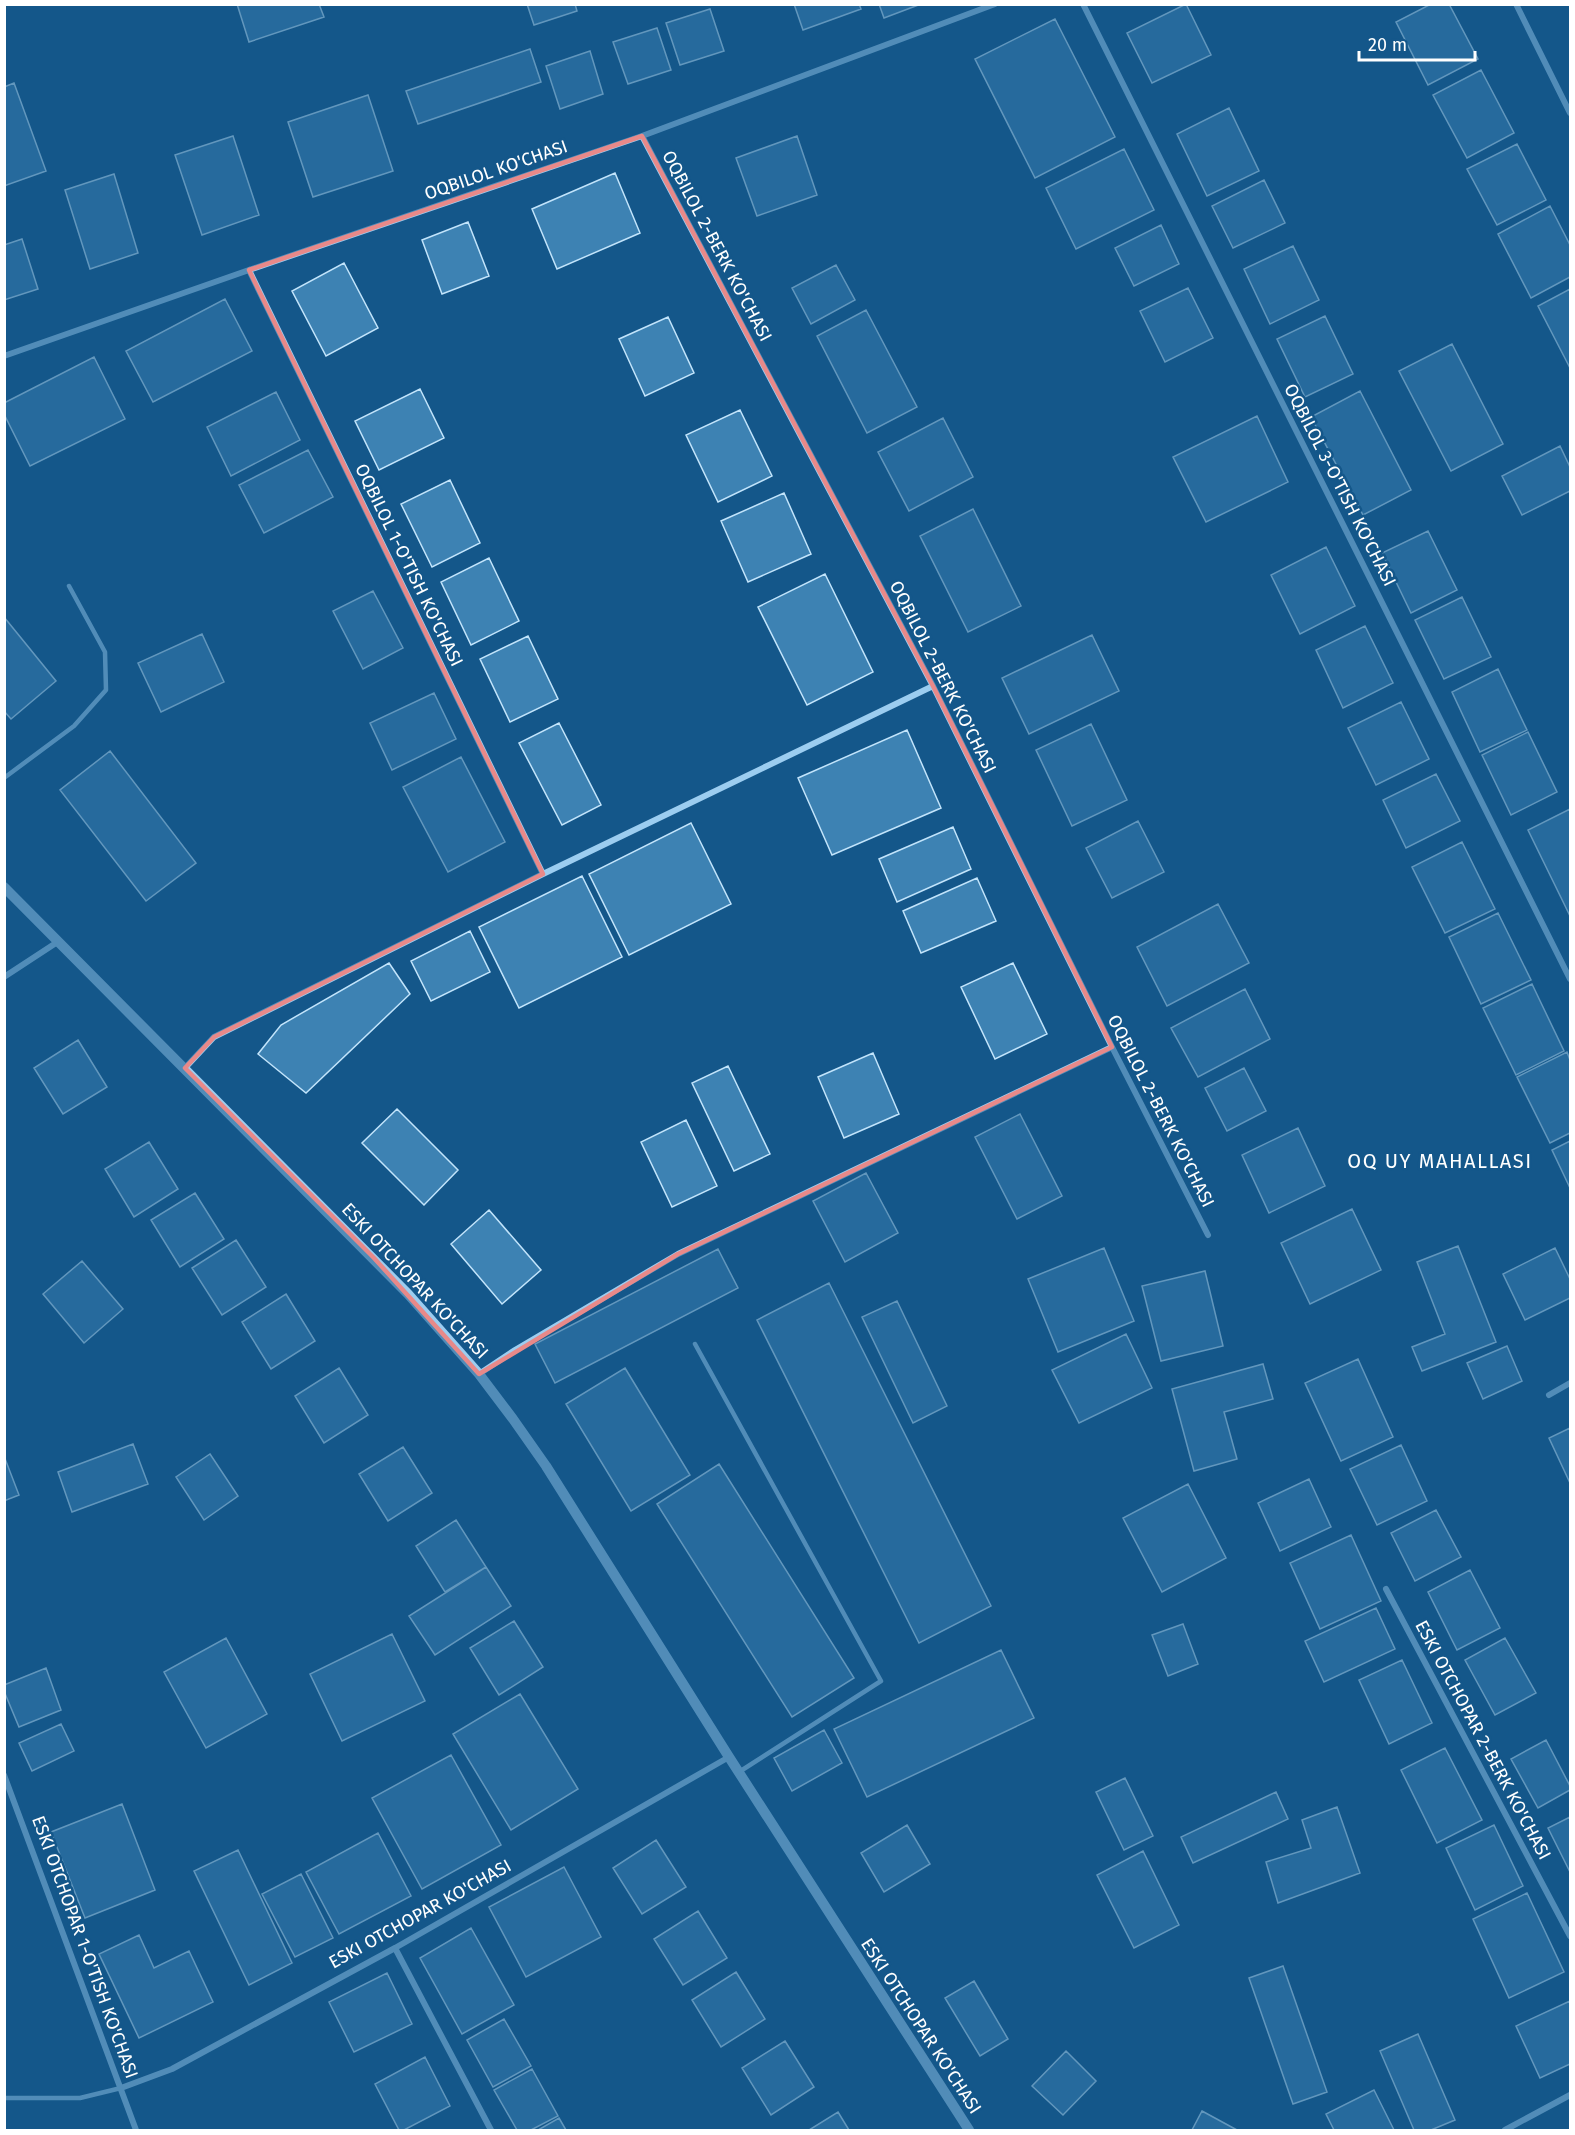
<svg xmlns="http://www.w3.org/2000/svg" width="1575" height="2135" font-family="'Fira Sans',sans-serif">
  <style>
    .building { fill: #3d82b3; stroke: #c2e4fb; stroke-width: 1.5 }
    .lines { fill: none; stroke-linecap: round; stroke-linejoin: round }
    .service { stroke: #9ccdf0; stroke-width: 4.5 }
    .minor { stroke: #9ccdf0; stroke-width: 6 }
    .tertiary { stroke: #9ccdf0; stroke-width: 10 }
    .marked { fill: none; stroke: #e88989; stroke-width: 4.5; stroke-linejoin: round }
    .labels { text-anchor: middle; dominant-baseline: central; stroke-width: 5; stroke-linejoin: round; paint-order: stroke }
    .street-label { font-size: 18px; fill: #fff; stroke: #14578a }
    .neighbourhood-label { font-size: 20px; letter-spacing: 1.5px; fill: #fff; stroke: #14578a }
  </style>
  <rect width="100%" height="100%" fill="#14578a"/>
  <!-- building -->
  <path class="building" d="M237,4H319L324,17L249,42Z
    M527,4H575L577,11L534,25Z
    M794,4H859L861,9L803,30Z
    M879,4H921L884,18Z
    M1186,4L1211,55L1152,83L1127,33Z
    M1431,4H1449L1478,59L1428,85L1396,22Z
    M710,9L724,51L680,65L666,23Z
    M1055,19L1115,137L1035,178L975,59Z
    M657,28L671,70L628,84L613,42Z
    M530,49L541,82L418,124L406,91Z
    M590,51L603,94L560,109L546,66Z
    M1481,70L1514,133L1467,158L1433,95Z
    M14,83L46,171L4,186V87Z
    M368,95L393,171L313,197L288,122Z
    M1229,108L1259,171L1207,196L1177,134Z
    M233,136L259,215L202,235L175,155Z
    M797,136L817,195L757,216L736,158Z
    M1517,144L1546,200L1497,225L1467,169Z
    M1124,149L1154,210L1076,249L1046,188Z
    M615,173L640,233L557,269L532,209Z
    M114,174L138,253L90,269L65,190Z
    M1264,180L1285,223L1233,248L1212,206Z
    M1550,206L1570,245V277L1531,298L1498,234Z
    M468,222L489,276L442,294L422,240Z
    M1161,225L1179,264L1134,286L1115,248Z
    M22,239L38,289L4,300V245Z
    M1293,246L1319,300L1270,324L1244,269Z
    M344,263L378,328L326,356L292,291Z
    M836,265L855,300L811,324L792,288Z
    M1188,288L1213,338L1165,362L1140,311Z
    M1570,289V368L1538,306Z
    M225,299L252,351L153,402L126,351Z
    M866,310L917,407L867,433L817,336Z
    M1325,316L1353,374L1305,397L1277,339Z
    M668,317L694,373L645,396L619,339Z
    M1452,344L1503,444L1451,471L1399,371Z
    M94,357L125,419L30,466L4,414V403Z
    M420,389L444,438L379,470L355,421Z
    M1360,391L1411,490L1363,515L1311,417Z
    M276,392L300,440L231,476L207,427Z
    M740,410L772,476L718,502L686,435Z
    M1257,416L1288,482L1206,522L1173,457Z
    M943,418L973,477L909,511L878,452Z
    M1560,446L1570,467V491L1522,515L1502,476Z
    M308,450L333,497L264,533L239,485Z
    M450,480L480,543L432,567L401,504Z
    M784,493L811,554L748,582L721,521Z
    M973,509L1021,606L968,632L920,536Z
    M1428,531L1457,590L1411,613L1382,553Z
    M1326,547L1355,606L1300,634L1271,575Z
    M489,558L519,621L471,645L441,582Z
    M825,574L873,672L807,705L758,607Z
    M373,591L403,648L363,669L333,611Z
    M1462,597L1491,657L1444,679L1415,620Z
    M4,617L56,681L11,719L4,711Z
    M1365,626L1393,683L1343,708L1316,650Z
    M202,634L224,682L161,712L138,663Z
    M1092,635L1119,691L1029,734L1002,678Z
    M528,636L558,699L510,722L480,659Z
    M1498,669L1527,730L1480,752L1452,692Z
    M434,693L456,739L392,770L370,723Z
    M1401,702L1429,759L1376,785L1348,728Z
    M559,723L601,805L562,825L519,743Z
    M1091,724L1127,800L1072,826L1036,750Z
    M907,730L941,808L832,855L798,778Z
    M1528,732L1557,792L1511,815L1482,755Z
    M110,751L196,863L146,901L60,790Z
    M461,757L505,842L448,872L403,787Z
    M1436,774L1460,821L1406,848L1383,800Z
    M1570,809V916L1528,830Z
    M1138,821L1164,872L1112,898L1086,848Z
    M691,823L731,904L629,955L589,874Z
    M953,827L971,869L897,902L879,859Z
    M1462,842L1495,909L1445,933L1412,867Z
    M582,876L622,957L519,1008L479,927Z
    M977,878L996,921L921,953L903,911Z
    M1218,904L1249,963L1167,1006L1137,947Z
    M1498,913L1531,980L1481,1004L1449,937Z
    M470,931L490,972L431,1001L411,961Z
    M389,963L410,994L306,1093L258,1054L281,1025Z
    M1013,963L1047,1034L995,1059L961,987Z
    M1532,984L1564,1051L1516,1075L1483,1008Z
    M1245,989L1270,1039L1198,1077L1171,1028Z
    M78,1040L107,1087L63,1114L34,1068Z
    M1567,1052L1570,1060V1133L1550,1143L1517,1077Z
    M873,1053L899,1114L844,1138L818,1077Z
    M728,1066L770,1154L734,1171L692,1083Z
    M1244,1068L1266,1111L1227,1131L1205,1088Z
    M397,1109L458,1170L424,1205L362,1143Z
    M1020,1114L1062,1196L1017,1219L975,1137Z
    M686,1120L717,1186L672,1207L641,1142Z
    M1298,1128L1325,1186L1269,1213L1242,1155Z
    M1570,1141V1188L1552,1150Z
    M149,1142L178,1189L134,1217L105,1169Z
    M866,1173L898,1233L845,1262L813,1201Z
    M195,1193L224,1239L180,1267L151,1220Z
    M1352,1209L1381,1270L1310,1304L1281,1243Z
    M489,1210L541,1270L502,1304L451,1244Z
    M236,1240L266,1287L222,1315L192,1268Z
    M1458,1246L1496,1342L1422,1371L1412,1347L1445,1334L1417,1262Z
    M1104,1248L1134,1321L1058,1352L1028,1279Z
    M1555,1248L1570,1279V1298L1525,1320L1503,1274Z
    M718,1249L738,1288L555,1383L535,1344Z
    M82,1261L123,1309L84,1343L43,1294Z
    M1205,1271L1223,1346L1161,1361L1142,1286Z
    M829,1283L991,1606L919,1643L757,1320Z
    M286,1294L315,1341L271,1369L242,1322Z
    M897,1301L947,1406L913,1423L862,1317Z
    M1126,1334L1152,1388L1079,1423L1052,1370Z
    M1507,1346L1522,1381L1483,1399L1467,1363Z
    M1358,1359L1393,1437L1341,1461L1305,1383Z
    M1263,1364L1273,1399L1224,1412L1237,1459L1194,1471L1172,1389Z
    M339,1368L368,1415L324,1443L295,1396Z
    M625,1368L690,1475L631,1511L566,1404Z
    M1570,1428V1483L1549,1438Z
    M133,1444L148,1484L72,1512L58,1472Z
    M1401,1445L1427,1501L1377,1525L1350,1469Z
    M403,1447L432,1493L388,1521L359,1474Z
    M210,1454L238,1496L204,1520L176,1477Z
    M4,1456L19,1495L4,1501Z
    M719,1464L854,1678L792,1717L657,1504Z
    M1309,1479L1331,1527L1280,1551L1258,1503Z
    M1188,1484L1226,1558L1162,1592L1123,1518Z
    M1436,1510L1461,1557L1415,1581L1391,1533Z
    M456,1520L486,1567L445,1592L416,1546Z
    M1351,1535L1381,1601L1320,1629L1290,1563Z
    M486,1567L511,1606L435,1655L409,1616Z
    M1470,1570L1500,1628L1457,1650L1428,1592Z
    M1376,1608L1395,1649L1324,1682L1305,1641Z
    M514,1621L543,1667L499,1695L470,1648Z
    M1183,1624L1198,1664L1168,1676L1152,1635Z
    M392,1634L425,1701L342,1741L310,1674Z
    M226,1638L267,1714L206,1748L164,1672Z
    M1505,1638L1536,1693L1495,1715L1465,1660Z
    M1001,1650L1034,1718L867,1797L834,1729Z
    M1402,1660L1432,1723L1389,1744L1359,1680Z
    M46,1668L61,1710L19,1727L4,1691V1685Z
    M520,1694L578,1789L511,1830L453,1734Z
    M61,1724L74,1751L32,1771L19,1743Z
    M824,1730L842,1763L792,1791L774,1758Z
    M1546,1740L1570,1786V1790L1538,1808L1511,1759Z
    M1445,1748L1482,1820L1437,1843L1401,1770Z
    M451,1755L501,1845L422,1889L372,1798Z
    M1125,1778L1153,1836L1124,1850L1096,1792Z
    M1276,1792L1288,1819L1193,1863L1181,1837Z
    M122,1804L155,1890L85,1918L51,1832Z
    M1337,1807L1360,1873L1278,1903L1266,1862L1311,1848L1302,1820Z
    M1570,1817V1872L1548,1828Z
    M907,1825L930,1864L884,1892L861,1853Z
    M1494,1825L1523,1886L1475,1910L1446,1848Z
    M378,1833L411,1896L339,1934L306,1872Z
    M656,1840L686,1887L642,1914L613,1868Z
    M238,1850L292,1963L249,1985L194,1871Z
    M1143,1851L1179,1925L1134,1948L1097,1875Z
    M564,1867L601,1937L526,1977L489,1907Z
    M301,1874L333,1938L295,1957L262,1894Z
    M1527,1893L1564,1972L1509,1998L1473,1919Z
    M698,1911L727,1958L683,1985L654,1939Z
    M471,1928L514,2005L462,2034L420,1958Z
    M139,1935L154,1968L189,1951L213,2002L139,2038L99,1954Z
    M1283,1966L1327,2092L1293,2104L1249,1978Z
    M736,1972L765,2019L721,2047L692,2000Z
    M387,1973L412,2024L354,2052L329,2002Z
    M974,1981L1008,2039L980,2056L945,1998Z
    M1570,2001V2064L1540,2078L1516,2026Z
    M504,2019L531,2066L493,2087L467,2040Z
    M1418,2034L1455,2120L1431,2130H1414L1380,2051Z
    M785,2041L814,2087L771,2115L742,2068Z
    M1066,2051L1096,2081L1063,2115L1032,2086Z
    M425,2057L450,2106L404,2130H399L375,2084Z
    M532,2069L558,2116L531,2130H517L494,2090Z
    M1374,2090L1394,2130H1334L1326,2114Z
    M1202,2111L1237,2130H1192Z
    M838,2112L849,2130H809Z
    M559,2118L566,2130H538Z"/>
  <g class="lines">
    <!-- service -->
    <path class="service" d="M4,778L74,726L106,690L105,652L69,586
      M695,1344L881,1681L739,1772
      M4,2098H80L121,2088"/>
    <!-- minor -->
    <path class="minor" d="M1083,4L1570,979
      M1516,4L1570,113
      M642,136L933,686L1112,1047L1208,1235
      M249,270L543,874
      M4,356L249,270L642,136L995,4
      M4,977L59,941
      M185,1068L214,1037L543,874L933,686
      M479,1374L515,1350L678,1254L1112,1047
      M1549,1395L1570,1383
      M1386,1589L1570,1936
      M4,1775L136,2130
      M395,1948L491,2130
      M121,2088L172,2069L395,1948L729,1757
      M1505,2130L1570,2095"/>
    <!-- tertiary -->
    <path class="tertiary" d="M4,887L408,1294L479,1374L513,1419L546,1466L729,1757L969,2130"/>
  </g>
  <!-- marked area -->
  <path d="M0 0H1575V2135H0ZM642,136L933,686L1112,1047L678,1254L479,1374L374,1258L185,1068L214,1037L543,874L249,270Z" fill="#14578a" fill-opacity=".55" fill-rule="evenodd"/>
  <path class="marked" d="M642,136L933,686L1112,1047L678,1254L479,1374L374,1258L185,1068L214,1037L543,874L249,270Z"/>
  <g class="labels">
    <!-- street labels -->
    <g class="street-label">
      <text transform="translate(496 170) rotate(-19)">OQBILOL KO'CHASI</text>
      <text transform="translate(717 246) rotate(62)">OQBILOL 2-BERK KO'CHASI</text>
      <text transform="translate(1340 485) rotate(63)">OQBILOL 3-O'TISH KO'CHASI</text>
      <text transform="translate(409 565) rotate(64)">OQBILOL 1-O'TISH KO'CHASI</text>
      <text transform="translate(943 677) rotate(63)">OQBILOL 2-BERK KO'CHASI</text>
      <text transform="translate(1161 1111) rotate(63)">OQBILOL 2-BERK KO'CHASI</text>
      <text transform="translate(415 1281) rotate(47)">ESKI OTCHOPAR KO'CHASI</text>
      <text transform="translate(1483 1740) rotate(62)">ESKI OTCHOPAR 2-BERK KO'CHASI</text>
      <text transform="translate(420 1914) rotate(-29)">ESKI OTCHOPAR KO'CHASI</text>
      <text transform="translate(85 1947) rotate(70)">ESKI OTCHOPAR 1-O'TISH KO'CHASI</text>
      <text transform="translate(921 2026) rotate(57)">ESKI OTCHOPAR KO'CHASI</text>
    </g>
    <!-- neighbourhood labels -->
    <g class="neighbourhood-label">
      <text x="1440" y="1161">OQ UY MAHALLASI</text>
    </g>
  </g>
  <!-- border -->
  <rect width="1575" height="2135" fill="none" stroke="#ffffff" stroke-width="12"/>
  <!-- scale -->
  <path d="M1359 51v9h116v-9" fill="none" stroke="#ffffff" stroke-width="3"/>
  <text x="1368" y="51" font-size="18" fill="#ffffff" stroke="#14578a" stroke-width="4.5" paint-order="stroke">20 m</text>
</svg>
